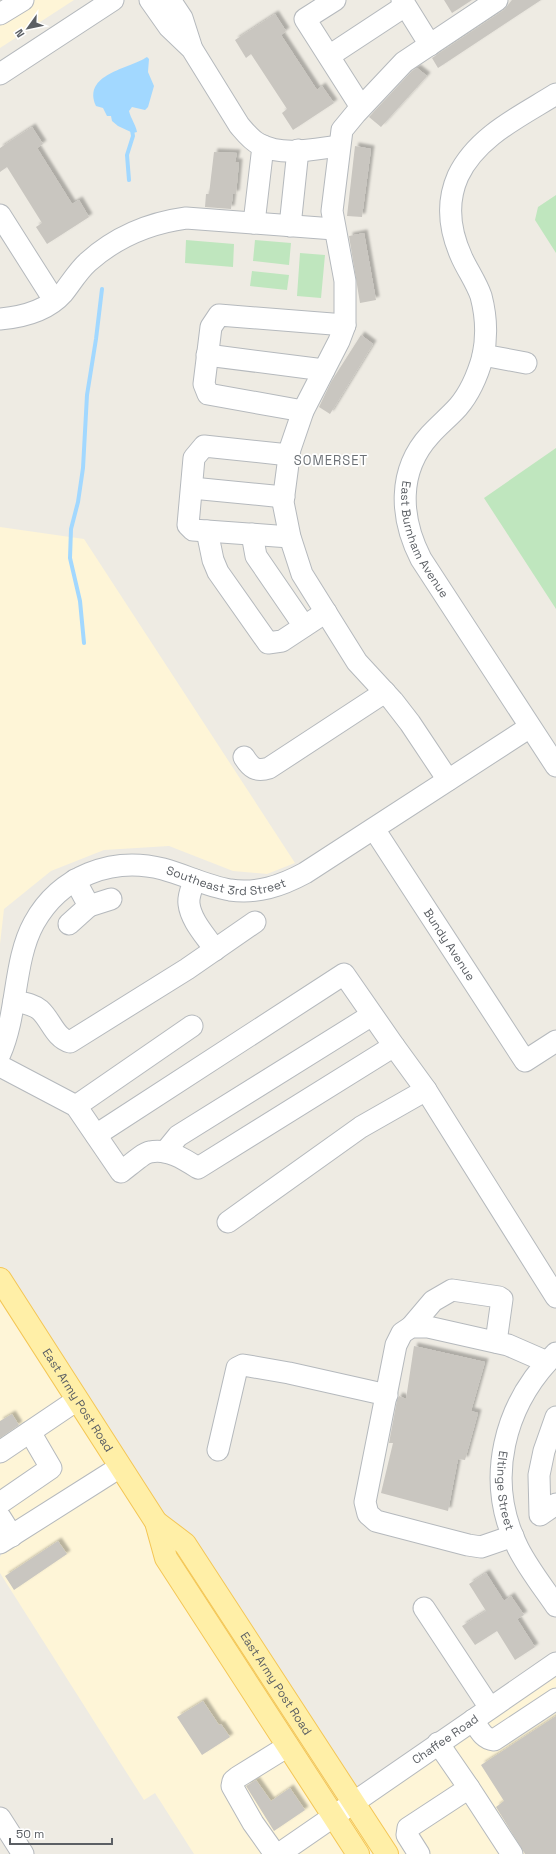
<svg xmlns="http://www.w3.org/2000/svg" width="556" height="1854" font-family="'Space Grotesk',sans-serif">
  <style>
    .commercial { fill: #fef5d7 }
    .green { fill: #bfe6be }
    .water { fill: #a2d8ff }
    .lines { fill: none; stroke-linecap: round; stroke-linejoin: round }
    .stream { stroke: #a2d8ff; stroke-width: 4 }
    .building { fill: #c9c6c0; filter: url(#shadow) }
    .minor-casing { stroke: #b5b9bd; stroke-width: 23 }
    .major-casing { stroke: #f4c655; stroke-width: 24 }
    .minor { stroke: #fff; stroke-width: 21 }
    .major { stroke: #ffefa7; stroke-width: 22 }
    .labels { text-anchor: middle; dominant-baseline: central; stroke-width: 3.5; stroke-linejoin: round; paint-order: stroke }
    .street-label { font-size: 12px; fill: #5b5f64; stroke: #fff }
    .neighbourhood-label { font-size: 13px; letter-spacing: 1px; fill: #6c7176; stroke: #fff }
  </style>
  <defs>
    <filter id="shadow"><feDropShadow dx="3.5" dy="-3.5" stdDeviation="1" flood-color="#0004"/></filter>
  </defs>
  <rect width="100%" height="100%" fill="#eeebe3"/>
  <!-- commercial -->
  <path class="commercial" d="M0,0H74L0,48Z
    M0,527L84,539L295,863L267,874L233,871L169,846L104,850L51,871L4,909L0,944Z
    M0,1279L333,1815L556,1663V1854H194L155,1793L144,1800L0,1573V1557L11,1536L0,1539Z"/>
  <!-- green -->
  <path class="green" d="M556,195V253L535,220L538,207Z
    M186,240L234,244L233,267L185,263Z
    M255,240L291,243L289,265L253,261Z
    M300,253L325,255L321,298L297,296Z
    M252,271L289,275L287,290L250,286Z
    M556,448V609L484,498Z"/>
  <!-- water -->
  <path class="water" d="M147,57L149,59L148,72L154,86L148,107L145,110L132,107L129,111C131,119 136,125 137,132L133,133L118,126L112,121L111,116H107L103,108L96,106C82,74 129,69 147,57Z"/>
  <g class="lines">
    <!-- stream -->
    <path class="stream" d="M129,180L127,155L133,136L132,130
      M84,643L80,601L70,558L71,529L78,502L83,468L87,395L96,339L102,289"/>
  </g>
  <!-- building -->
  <path class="building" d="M444,0H472L452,13Z
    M512,0H541L438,68L432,58L504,10Z
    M275,14L286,31L281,35L317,90L322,86L334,103L293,130L282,113L287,109L251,54L246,58L235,40Z
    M417,68L427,76L381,127L369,117L412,71Z
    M32,127L43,144L37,148L72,204L79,200L89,217L47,244L36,227L42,223L7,167L0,172V148Z
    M355,146L371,149L362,217L347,216Z
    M214,152L237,153L235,162H239L236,194H233L231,209L205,207L206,194H209Z
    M364,233L376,300L360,303L349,236Z
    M361,335L373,344L330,414L319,407L331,382Z
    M414,1346L485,1362L471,1411L478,1413L465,1460L458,1459L448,1511L381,1493L393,1443H389L397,1400L399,1396L406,1399Z
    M12,1414L19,1425L0,1438V1421Z
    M58,1541L67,1554L14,1590L5,1576Z
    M486,1573L504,1601L511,1596L524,1615L517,1619L535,1647L515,1660L497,1631L475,1645L462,1626L486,1611L469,1584Z
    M203,1701L219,1725L221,1724L230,1737L202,1755L177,1717Z
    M556,1716V1854H525L496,1807L504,1801L481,1765Z
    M256,1780L271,1801L290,1788L305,1810L274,1831L246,1786Z"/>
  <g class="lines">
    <defs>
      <g id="minor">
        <path d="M150,0L169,27L192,49L239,125C245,132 251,140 259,144C282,157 315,149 339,146"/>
        <path d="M170,0L182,18L191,46"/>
        <path d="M335,0L305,19L361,107"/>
        <path d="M402,0L430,45"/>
        <path d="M0,14L23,0"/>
        <path d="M329,56L405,6"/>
        <path d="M0,74L113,0"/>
        <path id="s1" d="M556,94C521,116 477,136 458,176C446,203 450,232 462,258C468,271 476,282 481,296C486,315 487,337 483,356C478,374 470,393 458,407C449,417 439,425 430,435C397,471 400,518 421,559L556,766"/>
        <path d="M0,215L54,300"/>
        <path d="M254,223L263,146"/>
        <path d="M290,226L298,150"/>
        <path d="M0,319C23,317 47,311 63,293C71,283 78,271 88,262C116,237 149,223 186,218L334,229"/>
        <path d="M207,355L324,370"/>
        <path d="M483,355L526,363"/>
        <path d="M303,411L208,394L204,384L211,327L219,315L345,325"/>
        <path d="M289,455L204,446L194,458L188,525L193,530L290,537"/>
        <path d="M192,488L284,497"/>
        <path d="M207,531L213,560L218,572L268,643L282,641L326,612"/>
        <path d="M252,534L256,556L304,626"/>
        <path d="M244,757C251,768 256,772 269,768L385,692"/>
        <path d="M448,780L410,723L393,701L357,662L302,574L290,537L283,502L290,449L303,411L339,341L345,325V281L332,211L342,130L356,113L404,62L497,0"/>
        <path id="s2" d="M374,829L525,1061L556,1041"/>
        <path d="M195,880C192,887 188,896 189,904C191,921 206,936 215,950"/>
        <path d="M89,906L111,899"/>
        <path d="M69,924L89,906L75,880"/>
        <path d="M14,1001C23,1003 33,1004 40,1010C51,1020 55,1038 70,1042L187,969L255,922"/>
        <path id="s3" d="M0,1054C18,1014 13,961 34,923C60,876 112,856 163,869C185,875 207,886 230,890C257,894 281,886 305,873L530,727"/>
        <path d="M0,1066L76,1106L121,1172C128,1167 143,1153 150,1152C167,1148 184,1159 198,1168L394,1046L426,1090L556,1297"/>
        <path d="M76,1106L192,1026"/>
        <path d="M96,1135L344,974L394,1046"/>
        <path d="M165,1152L178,1136L372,1015"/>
        <path d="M228,1222L361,1127L426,1090"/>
        <path d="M411,1327L433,1301L452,1290L499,1297L502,1299L496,1342"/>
        <path id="s4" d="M556,1353C504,1404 484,1480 518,1548C528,1568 543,1587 556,1606"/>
        <path d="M556,1417L544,1451L539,1475L540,1515L556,1504"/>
        <path d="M218,1450L237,1368L243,1365L289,1373L387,1395"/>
        <path d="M0,1452L77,1400"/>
        <path d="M0,1503L51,1468L30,1432"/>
        <path d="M0,1517L12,1536"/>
        <path d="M513,1536L481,1547L468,1545L376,1521L368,1514L365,1502L396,1345L402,1333L411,1327H428L508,1345L547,1362"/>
        <path d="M0,1543L120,1467"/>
        <path d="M424,1608L490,1708"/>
        <path d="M473,1720C479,1729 483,1739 494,1740L556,1699"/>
        <path d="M469,1788L512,1854"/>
        <path d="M0,1818L23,1854"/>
        <path d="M275,1854L253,1823L232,1786L233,1781L238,1777L288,1746"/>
        <path id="s5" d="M279,1854L556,1663"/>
        <path d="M419,1854L407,1835L408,1828L469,1788L438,1743"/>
      </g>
      <g id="major">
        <path id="s6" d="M0,1279L156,1522L166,1558L358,1854"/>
        <path id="s7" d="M156,1522L185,1544L387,1854"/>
      </g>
    </defs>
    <!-- minor casing -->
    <use href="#minor" class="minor-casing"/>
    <!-- major casing -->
    <use href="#major" class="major-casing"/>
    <!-- minor -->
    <use href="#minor" class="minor"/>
    <!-- major -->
    <use href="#major" class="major"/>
  </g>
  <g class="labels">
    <!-- street labels -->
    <g class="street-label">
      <text stroke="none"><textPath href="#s1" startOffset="529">East Burnham Avenue</textPath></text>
      <text stroke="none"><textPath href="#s3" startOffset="352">Southeast 3rd Street</textPath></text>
      <text stroke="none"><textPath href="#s2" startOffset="138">Bundy Avenue</textPath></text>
      <text stroke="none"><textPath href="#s6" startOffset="144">East Army Post Road</textPath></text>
      <text stroke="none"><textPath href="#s4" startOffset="153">Eltinge Street</textPath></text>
      <text stroke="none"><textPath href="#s7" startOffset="203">East Army Post Road</textPath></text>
      <text stroke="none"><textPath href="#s5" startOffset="202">Chaffee Road</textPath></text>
    </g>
    <!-- neighbourhood labels -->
    <g class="neighbourhood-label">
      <text x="331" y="460">SOMERSET</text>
    </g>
  </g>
  <!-- north arrow -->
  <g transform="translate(28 28) rotate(237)" stroke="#ffffff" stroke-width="3" paint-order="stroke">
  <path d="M0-3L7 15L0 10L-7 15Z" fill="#5b5f64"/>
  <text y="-6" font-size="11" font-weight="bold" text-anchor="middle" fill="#5b5f64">N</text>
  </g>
  <!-- scale -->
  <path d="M10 1838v6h102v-6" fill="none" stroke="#5b5f64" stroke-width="2"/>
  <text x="16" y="1838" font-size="12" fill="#5b5f64" stroke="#ffffff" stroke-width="3" paint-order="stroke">50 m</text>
</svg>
